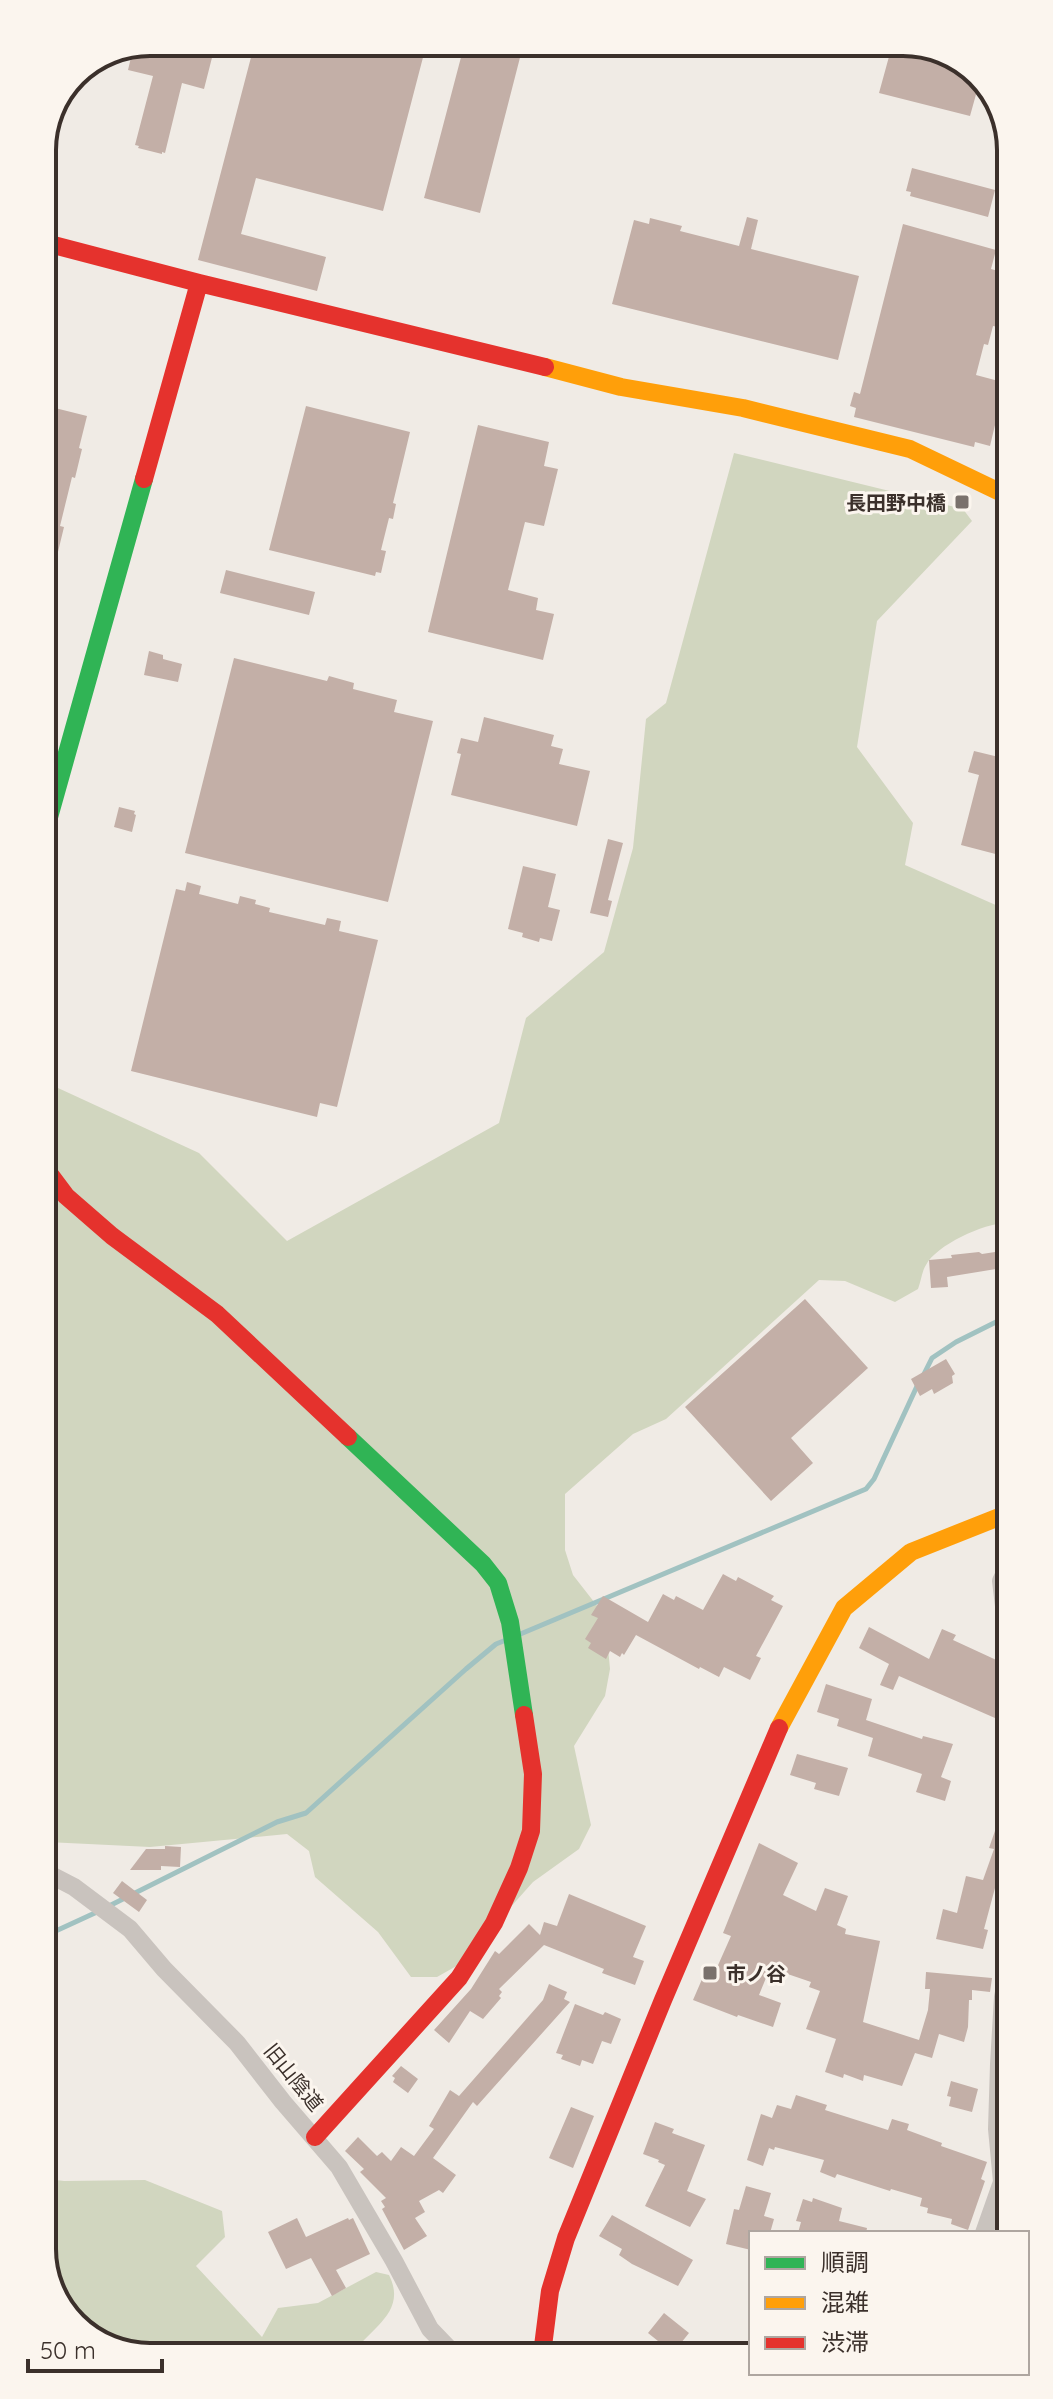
<svg xmlns="http://www.w3.org/2000/svg" width="1053" height="2399" font-family="Quicksand,'Noto Sans JP',sans-serif">
  <style>
    .green { fill: #d1d6bf }
    .lines { fill: none; stroke-linecap: round; stroke-linejoin: round }
    .stream { stroke: #a1c2c1; stroke-width: 5 }
    .building { fill: #c3afa7 }
    .street { stroke: #c9c3be; stroke-width: 18 }
    .fast { stroke: #30b455; stroke-width: 18 }
    .slow { stroke: #ff9f0a; stroke-width: 18 }
    .jam { stroke: #e5322d; stroke-width: 18 }
    .poi-dot { fill: #7a716c; stroke: #fbf5ee; stroke-width: 3 }
    .labels { text-anchor: middle; dominant-baseline: central; stroke-width: 6; stroke-linejoin: round; paint-order: stroke }
    .poi-label { font-size: 20px; font-weight: bold; fill: #3b302b; stroke: #fbf5ee; text-anchor: end }
    .street-label { font-size: 20px; fill: #3b302b; stroke: #fbf5ee }
    .rim { fill: none; stroke: #3b302b; stroke-width: 4 }
  </style>
  <rect width="100%" height="100%" fill="#f0ebe5"/>
  <!-- green -->
  <path class="green" d="M734,453L963,509L972,521L877,621L857,747L913,823L905,865L1007,910L1008,1223C986,1222 936,1245 926,1265C922,1271 921,1281 918,1289L895,1302L845,1281L819,1280L666,1419L633,1434L565,1494V1550L573,1575L605,1616L610,1669L605,1696L574,1746L591,1825L579,1849L533,1882L460,1964L437,1977H411L378,1932L315,1877L309,1851L287,1834L150,1847L47,1842L45,1082L199,1153L287,1241L499,1123L526,1018L604,952L633,848L646,719L666,703Z
    M48,2179L64,2181L145,2180L222,2211L225,2237L196,2266L262,2337L278,2308L318,2303L376,2272L389,2275C408,2313 369,2328 352,2355L143,2357L84,2334L48,2284Z"/>
  <g class="lines">
    <!-- stream -->
    <path class="stream" d="M923,1376L932,1358L956,1342L1008,1316
      M518,1635L866,1489L874,1479L918,1384
      M109,1906L277,1822L306,1813L466,1669L496,1644L506,1640
      M47,1935L97,1912"/>
  </g>
  <!-- building -->
  <path class="building" d="M150,42H216L204,89L182,83L165,153L162,152V154L138,148L139,146L135,145L153,76L128,70L133,49Z
    M255,42H427L383,211L256,178L241,234L326,257L317,291L198,260Z
    M465,42H524L480,213L424,198Z
    M893,42H910L968,64L980,80L970,116L879,93Z
    M912,168L995,190L988,217L910,196L911,192L906,191Z
    M747,217L758,220L751,249L859,276L838,360L612,304L634,220L649,224L650,218L682,226L680,231L739,246Z
    M903,224L996,250L991,269L1002,272L998,290L1002,291L999,303L1004,304L998,327L993,326L988,345L984,344L976,375L1006,383V405L1000,404L990,446L975,442L974,447L854,417L856,408L850,406L854,392L860,394Z
    M43,405L87,416L79,448L82,449L75,478L72,477L60,526L64,527L57,556L43,552Z
    M306,406L410,432L393,503L396,504L393,519L389,518L381,550L386,551L381,573L376,572L375,576L269,550Z
    M478,425L549,442L544,466L558,469L544,526L525,522L508,590L538,598L536,610L554,614L543,660L428,632Z
    M226,570L315,592L309,615L220,593Z
    M149,651L163,655V659L182,664L178,682L144,675Z
    M234,658L327,681L329,676L354,683L353,689L397,700L394,712L433,721L388,902L185,853Z
    M484,717L554,735L551,746L563,749L559,764L590,771L577,826L451,795L461,754L457,753L461,738L478,742Z
    M974,751L1007,759V857L961,845L979,775L968,772Z
    M119,807L135,811L134,814L136,815L132,832L114,827Z
    M608,839L623,843L608,900L612,901L608,917L590,913Z
    M523,866L556,874L548,907L560,910L552,941L540,938L539,942L522,937L523,933L508,929Z
    M187,882L201,886L199,894L238,904L240,896L256,900L255,904L270,908L269,912L325,925L327,918L341,921L339,931L378,940L337,1107L320,1103L317,1117L131,1071L176,889L185,891Z
    M979,1252L982,1254L995,1252L996,1269L947,1277L948,1287L931,1288L929,1260L952,1258L951,1255Z
    M805,1299L868,1368L791,1438L813,1463L771,1501L685,1407Z
    M946,1359L955,1374L952,1376L953,1383L934,1394L932,1389L920,1396L911,1379Z
    M723,1574L736,1581L738,1577L774,1596L771,1600L783,1606L756,1656L761,1658L750,1680L724,1667L719,1677L700,1667L699,1669L636,1635L624,1655L622,1653L620,1657L610,1651L606,1659L588,1648L591,1643L585,1639L598,1618L591,1615L603,1596L648,1622L663,1594L674,1600L676,1596L703,1610Z
    M869,1627L929,1659L942,1629L956,1635L953,1640L1005,1664L995,1684L1009,1689V1695L1001,1714L998,1712L995,1718L899,1676L893,1690L880,1685L889,1664L859,1648Z
    M826,1684L872,1699L866,1720L922,1739L923,1736L953,1744L941,1777L951,1781L945,1801L916,1792L922,1774L868,1756L873,1738L837,1726L839,1719L817,1712Z
    M797,1754L848,1768L839,1796L814,1789L816,1783L790,1775Z
    M996,1828L1010,1833V1865L1002,1862L984,1929L988,1930L983,1949L936,1939L943,1909L957,1913L966,1876L983,1880L994,1849L989,1848Z
    M759,1843L798,1863L783,1895L816,1911L825,1888L848,1896L837,1925L846,1929L845,1934L880,1941L863,2022L919,2040L928,2010L930,1989H925L926,1972L992,1978L990,1992L972,1990V2000H969L968,2027L964,2042L939,2034L932,2058L915,2053L902,2086L864,2075L863,2081L844,2074L843,2078L825,2072L836,2039L806,2029L820,1991L809,1987L811,1982L770,1968L759,1995L781,2003L773,2027L738,2015L737,2017L693,2000L706,1970L715,1972L731,1936L723,1933Z
    M165,1846L181,1847L180,1867L161,1866V1870H130L146,1849H165Z
    M122,1881L147,1900L139,1912L113,1893Z
    M569,1894L646,1926L633,1957L644,1961L635,1985L602,1973L604,1969L544,1945L499,1989L502,1992L499,1996L501,1998L483,2019L470,2011L449,2043L434,2030L471,1989L495,1951L499,1954L529,1924L540,1935L544,1922L557,1926Z
    M549,1984L567,1992L564,1999L570,2002L477,2106L473,2102L433,2158L456,2175L443,2193L439,2190L419,2201L425,2212L415,2218L427,2236L404,2250L382,2209L385,2207L381,2201L386,2198L360,2172L364,2169L345,2151L358,2137L377,2156L382,2152L391,2161L401,2147L414,2156L434,2129L429,2126L450,2090L459,2096L543,2000Z
    M575,2004L603,2015L605,2012L621,2019L611,2044L602,2041L593,2064L582,2060L580,2066L561,2059L563,2055L556,2053Z
    M401,2066L418,2079L408,2093L393,2082L395,2078L392,2076Z
    M951,2081L978,2089L972,2112L949,2106L951,2097L947,2096Z
    M796,2095L827,2105L825,2110L888,2130L892,2119L909,2124L907,2130L942,2143L941,2146L987,2162L981,2179L985,2181L968,2230L951,2224L952,2219L927,2213L928,2208L920,2206L922,2198L891,2189L890,2191L837,2174L835,2178L820,2172L824,2160L775,2147L774,2150L769,2148L763,2166L747,2160L761,2114L772,2118L777,2105L791,2109Z
    M571,2107L594,2116L573,2168L549,2158Z
    M655,2122L674,2129L672,2133L705,2145L687,2191L706,2199L690,2227L645,2206L665,2165L658,2162L659,2160L643,2154Z
    M746,2186L771,2193L764,2216L774,2219L770,2233H751V2250L726,2244L734,2209L739,2210Z
    M813,2198L842,2208L839,2221L867,2228L866,2233H798L801,2222L796,2221L803,2199L812,2202Z
    M612,2215L693,2260L678,2286L632,2264L619,2255L622,2249L599,2236Z
    M297,2218L306,2237L348,2218L349,2220L353,2218L370,2254L336,2270L346,2288L332,2296L311,2258L286,2269L268,2232Z
    M664,2313L689,2333L673,2353L648,2333Z"/>
  <g class="lines">
    <!-- street -->
    <path class="street" d="M1009,1565L1001,1581L1009,1648
      M47,1873L74,1887L130,1929L164,1969L237,2043L283,2102L339,2167L394,2261L430,2329L455,2355
      M984,2233L1002,2182L997,2129L999,2064L1003,1997L1010,1963"/>
    <!-- fast -->
    <path class="fast" d="M44,835L144,479
      M348,1437L483,1564L498,1583L510,1622L524,1715"/>
    <!-- slow -->
    <path class="slow" d="M545,367L621,387L743,408L910,449L1006,495
      M779,1728L844,1608L911,1552L1009,1513"/>
    <!-- jam -->
    <path class="jam" d="M42,242L199,283L545,367
      M144,479L199,283
      M45,1168L66,1196L112,1236L217,1314L348,1437
      M315,2137L459,1978L494,1923L519,1868L531,1831L533,1774L524,1715
      M542,2354L550,2291L566,2238L663,2000L779,1728"/>
  </g>
  <!-- markers -->
  <g class="poi-dot">
    <rect x="954" y="494" width="16" height="16" rx="4"/>
    <rect x="702" y="1965" width="16" height="16" rx="4"/>
  </g>
  <g class="labels">
    <!-- poi labels -->
    <g class="poi-label">
      <text x="946" y="502">長田野中橋</text>
      <text x="726" y="1973" text-anchor="start">市ノ谷</text>
    </g>
    <!-- street labels -->
    <g class="street-label">
      <text transform="translate(294 2077) rotate(51)">旧山陰道</text>
    </g>
  </g>
  <!-- crop -->
  <path d="M0 0H1053V2399H0ZM150 56H903A94 94 0 0 1 997 150V2249A94 94 0 0 1 903 2343H150A94 94 0 0 1 56 2249V150A94 94 0 0 1 150 56Z" fill="#fbf5ee" fill-rule="evenodd"/>
  <path class="rim" d="M150 56H903A94 94 0 0 1 997 150V2249A94 94 0 0 1 903 2343H150A94 94 0 0 1 56 2249V150A94 94 0 0 1 150 56Z"/>
  <!-- legend -->
  <rect x="749" y="2231" width="280" height="144" fill="#fbf5ee" stroke="#aea6a0" stroke-width="2"/>
  <rect x="765" y="2257" width="40" height="12" fill="#30b455" stroke="#aea6a0" stroke-width="2"/>
  <text x="821" y="2271" font-size="24" fill="#3b302b">順調</text>
  <rect x="765" y="2297" width="40" height="12" fill="#ff9f0a" stroke="#aea6a0" stroke-width="2"/>
  <text x="821" y="2311" font-size="24" fill="#3b302b">混雑</text>
  <rect x="765" y="2337" width="40" height="12" fill="#e5322d" stroke="#aea6a0" stroke-width="2"/>
  <text x="821" y="2351" font-size="24" fill="#3b302b">渋滞</text>
  <!-- scale -->
  <path d="M28 2359v12h134v-12" fill="none" stroke="#3b302b" stroke-width="4"/>
  <text x="40" y="2359" font-size="24" fill="#3b302b" stroke="#fbf5ee" stroke-width="6" paint-order="stroke">50 m</text>
</svg>
